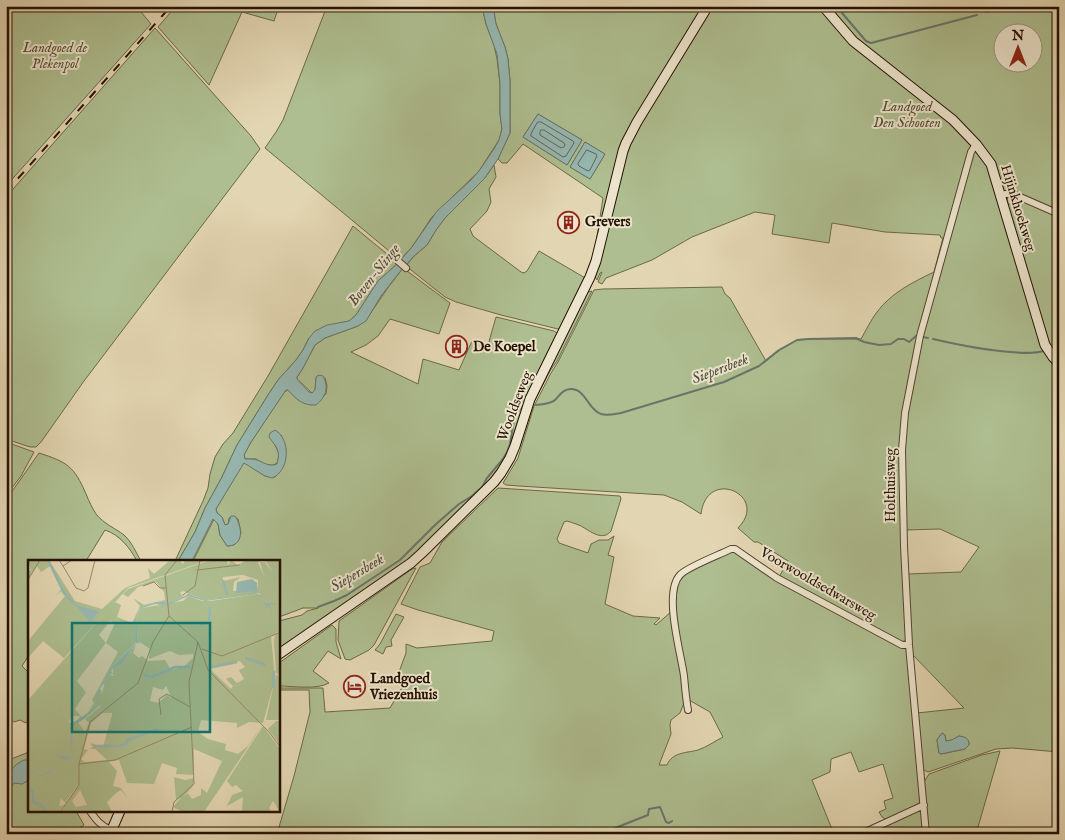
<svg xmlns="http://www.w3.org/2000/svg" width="1065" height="840" font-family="'IM FELL English',serif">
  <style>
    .green { fill: #aebe90; stroke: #6a6848; fill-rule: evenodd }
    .water { fill: #96b8b2; stroke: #69756b }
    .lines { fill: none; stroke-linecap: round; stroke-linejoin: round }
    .shore { stroke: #5e6459; stroke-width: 1 }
    .stream { stroke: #69756b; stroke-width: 2 }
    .street-casing { stroke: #54422c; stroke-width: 8 }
    .secondary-casing { stroke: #251100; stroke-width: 11 }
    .street { stroke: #ece4cc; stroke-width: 6 }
    .secondary { stroke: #ece4cc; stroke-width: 9 }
    .rail { stroke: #251100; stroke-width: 2; stroke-dasharray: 9 9; stroke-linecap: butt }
    .labels { text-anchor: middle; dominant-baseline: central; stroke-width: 4; stroke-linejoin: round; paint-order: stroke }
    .park-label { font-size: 14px; font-style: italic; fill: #554e32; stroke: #ece4cc }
    .street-label { font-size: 14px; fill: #251100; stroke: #ece4cc }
    .poi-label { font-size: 14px; font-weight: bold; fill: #251100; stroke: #ece4cc; text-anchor: start }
    .water-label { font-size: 15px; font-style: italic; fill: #4d4b3e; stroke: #ece4cc }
    .inset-river { fill: none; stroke: #96b8b2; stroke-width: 2.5 }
    .inset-road { fill: none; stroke: #96876a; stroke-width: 1 }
    .view { fill: #0f766e; fill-opacity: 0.15; stroke: #0f766e; stroke-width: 2.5 }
    .inset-edge { fill: none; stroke: #251100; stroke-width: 2.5 }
  </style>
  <rect width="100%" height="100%" fill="#e2d5b1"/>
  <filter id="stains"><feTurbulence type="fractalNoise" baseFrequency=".004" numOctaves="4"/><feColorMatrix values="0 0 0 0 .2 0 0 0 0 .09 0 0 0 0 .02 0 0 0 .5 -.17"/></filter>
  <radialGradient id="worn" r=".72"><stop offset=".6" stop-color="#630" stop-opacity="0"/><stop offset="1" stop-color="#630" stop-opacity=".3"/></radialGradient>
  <!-- green -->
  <path class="green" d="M6,6H136L151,24L6,186Z
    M176,6H279L274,21L242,12L209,85L158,27Z
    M327,6H482L486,24L494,45L497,59L500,84V114L502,129L499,140L479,171L432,217L412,247L400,260L265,148L276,132L283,120Z
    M493,6H1059V212L1007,190L1008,205L1015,200L1023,199L1059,215V347L1053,348L1059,355V360L1047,344L1009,216L1010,233L1042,342C1046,352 1052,359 1059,366V752L1013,748L996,749L928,772L922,769L917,713L964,708L912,654L907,574L961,572L979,547L940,529L905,530L904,450L907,415L912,383L921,338L952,228H947L948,229C931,290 911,351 903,413C900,445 900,476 901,508C902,552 904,596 906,640L902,642L779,577L788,561L758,542H754L738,528C770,496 707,466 701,514L682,502L664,495L519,486L506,485L503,483L518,458L534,406L551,373L558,362L594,290L603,289L722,287L725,294L730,298L766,361L780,350L797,340L812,339H861C866,330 871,320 877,312C891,293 913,282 934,272L943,238H941L940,235L885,232L832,223L829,243L772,234L775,215L755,212L692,237L652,260L606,278L602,284L598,282L602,272L600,273L597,280L594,275L591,276L603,198L523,144L507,163H502L498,159L510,133V81L508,59L505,47L496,24ZM1002,32H1032V62H1002ZM538,114L582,140L567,165L523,137ZM585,142L605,154L590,179L570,167ZM942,733L945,735L946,741C951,741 955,739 959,736C965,738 969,737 969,745L965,749L941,754L939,753L937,740Z
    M155,28L251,136L260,149L84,381L41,442L36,447H30L6,439V197Z
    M494,165L496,177L489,189L491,202L487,211L470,229L473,236L521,272L524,273L527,271L539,251L587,279L563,327L558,329L501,315L456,302L445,297L406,266L414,256L427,245L436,230L445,218L484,179Z
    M353,226L398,263L378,281L356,315L349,321L341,323L309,338L303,350L296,360L278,380L268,395L237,445L221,479L205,508L195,532L178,561H175L203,501L208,488L210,474L215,457L223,444L233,433L268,376Z
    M403,268L450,303L439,334L390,319L378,336L366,345L351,352L418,384L423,359L459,370L472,341L488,345L496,317L554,331L557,333L559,335L511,448L499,471L418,553L279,650V621L302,615L307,611L318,608H303L279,617V561H193L214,519L218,524L220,535L227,546L234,545L241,533L238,519L229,518L228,524L225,525L222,517L217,513L216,509L242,464L244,462L246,463L265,476L275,477L283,440L281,435L274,443L279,453L278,462L274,465H266L256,459H245L244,455L251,442L284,392L288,390L298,400L312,405L326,394L327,386L325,378L317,376L316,378L315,390L312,393L297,379V377L303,368L315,345L325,338L358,326L366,320L387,289Z
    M592,291L557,361L550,371L531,407L517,454L512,464L501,481L500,478L527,412L585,293Z
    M6,442L34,452L21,476L6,496Z
    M39,453C67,462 74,466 86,494C89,501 92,508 96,514C104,524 115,528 124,535C132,542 136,553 141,561H137C130,548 120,535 105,530L86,561H29V655L22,666L29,673V719L26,723L20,720L14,722L6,716V500Z
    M498,488L620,496L621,499L611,531C604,540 594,534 586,529C581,525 573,523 567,521L564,522L557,539L559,543L588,553L591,544L599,540H608L614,536L608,555L614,557L605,604L633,616L660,618L654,624L656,625L672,611L682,671L684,703L680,713L671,720L670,725L671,734L659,765H667C672,752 687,753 698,750C707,747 715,741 723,737L710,712L689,700L674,612L678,583L685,573L733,551L907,650L921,798L918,805L887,820L882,817L879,812L886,809L884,801L893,798L883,764L859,772L851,752L831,759L830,772L812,780L834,834H277L294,776L310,712L309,690H279V688H323L325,712L390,708L404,684L396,680L406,653V644L417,648L492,641L494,631L418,610L401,604L420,567L430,563L442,542Z
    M416,568L374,645L369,650L350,660L345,659L338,640L339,621L412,569Z
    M396,614L404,617L391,640L392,646L386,647L383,654L375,650L380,644Z
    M332,625L336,629V642L341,659L328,651L313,671L329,683C317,690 293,686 279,686V663Z
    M1000,751L976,834H928L924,782L929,774L982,755Z
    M29,752V811H76L84,825L81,827L84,832L87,831L88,834H6V761Z
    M919,809L923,813L925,834H865Z"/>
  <!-- water -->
  <path class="water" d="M482,6H493L496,24L505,47L508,59L510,81V133L498,159L484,179L445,218L436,230L427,245L414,256L399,273L381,296L366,321L358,326L325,338L315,345L303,368L297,377V379L309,392L312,393L315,390L316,378L317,376L320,375L323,376C329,387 326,397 316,405C303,406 296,399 288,390H286L251,442L244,455L245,459C249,459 254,459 257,460C265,463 269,467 277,464C281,450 276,447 269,437L270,433L275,430C291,439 290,471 272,478L265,476L244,463L216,509L217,513L222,517L225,525L228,524L231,516H235C242,526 245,546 227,546L220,535L218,524L213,519L192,561H178L195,532L205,508L221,479L237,445L268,395L278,380L296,360L303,350L309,338L315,331L327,325L349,321L356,315L378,281L398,263L412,247L437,211L470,181L479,171L494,149L499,140L502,129L500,114V84L497,54L486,24Z
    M538,114L582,140L567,165L523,137Z
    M585,142L605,154L590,179L570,167Z
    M942,733L945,735L946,741C951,741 955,738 959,736C965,737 969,738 969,745L965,749L941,754L939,753L937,740Z
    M24,760H29V780L22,784L14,783L6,794C6,778 9,767 24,760Z"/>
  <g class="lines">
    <!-- shore -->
    <path class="shore" d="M538,122H541L573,141L574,143L566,156L563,157L531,136V134Z
      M541,130H544L564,143L565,145L564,147L561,148L540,135V132Z
      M587,150L596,154L597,156L590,170L588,171L579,166L578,164Z"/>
    <!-- stream -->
    <path class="stream" d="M836,6L866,41L871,43L977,15
      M986,12L1007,6
      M923,337L928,338
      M933,339C959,345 983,350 1010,352C1022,353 1033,354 1044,351
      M1052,348L1059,347
      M536,405C542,404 551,404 555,400C560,395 563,389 571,389C586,389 588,410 601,414C607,416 615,414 621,413L724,382L759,366L779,350L797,340L808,339L856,338L864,342L879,345L891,344L898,339H904L909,342L916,336
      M318,607L334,601L347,595L400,560L435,525L459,504L472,496L482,487L487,478L503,459L507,452L510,444L515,414L521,408
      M600,834L648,815L649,809L660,807L666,822L669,823L672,821"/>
    <defs>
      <path id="street" d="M1001,195L1011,193L1059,214
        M398,261L406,268
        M688,710C686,699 685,687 684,676C681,653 663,593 680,575C687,567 719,555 731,549H735L777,578L902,645H909
        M90,811C96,820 101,826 111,830
        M861,834L924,805
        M926,834L909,645L904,546L902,450L905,413L920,336L971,152L976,144"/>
      <path id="secondary" d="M823,6L853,41L953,120L976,144L991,164L1045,345L1053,357L1059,363
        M279,654L411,563L422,553L494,482L501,473L510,458L515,446L530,399L590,277L596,261L623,151L626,143L637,122L708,6
        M110,834L120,811"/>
    </defs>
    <!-- street casing -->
    <use href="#street" class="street-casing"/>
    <!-- secondary casing -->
    <use href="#secondary" class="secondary-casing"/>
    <!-- street -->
    <use href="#street" class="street"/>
    <!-- secondary -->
    <use href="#secondary" class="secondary"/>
    <!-- rail -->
    <path class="rail" d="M6,192L171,6"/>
  </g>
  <!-- icons -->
  <defs>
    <symbol id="building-ring" viewBox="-11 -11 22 22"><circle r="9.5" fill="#ece4cc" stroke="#8f2418" stroke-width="1.5"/><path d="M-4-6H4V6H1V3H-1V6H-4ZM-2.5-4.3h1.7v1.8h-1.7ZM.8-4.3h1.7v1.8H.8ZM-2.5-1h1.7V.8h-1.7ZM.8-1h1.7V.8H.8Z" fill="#8f2418"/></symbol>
    <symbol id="hotel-ring" viewBox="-11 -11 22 22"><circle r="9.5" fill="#ece4cc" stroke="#8f2418" stroke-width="1.5"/><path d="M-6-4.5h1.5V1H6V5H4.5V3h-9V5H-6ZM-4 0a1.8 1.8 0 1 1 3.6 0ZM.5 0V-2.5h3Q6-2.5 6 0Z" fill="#8f2418"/></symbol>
  </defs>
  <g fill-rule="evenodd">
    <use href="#building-ring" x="556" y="210" width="25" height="25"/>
    <use href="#building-ring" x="444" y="334" width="25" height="25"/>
    <use href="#hotel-ring" x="342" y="674" width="25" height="25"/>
  </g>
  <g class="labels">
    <!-- park labels -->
    <g class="park-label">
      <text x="55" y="48">Landgoed de<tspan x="55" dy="16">Plekenpol</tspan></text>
      <text x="907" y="107">Landgoed<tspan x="907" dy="16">Den Schooten</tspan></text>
    </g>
    <!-- street labels -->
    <g class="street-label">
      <text transform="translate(1018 208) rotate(73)">Hijinkhoekweg</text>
      <text transform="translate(515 406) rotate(-69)">Wooldseweg</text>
      <text transform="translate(891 485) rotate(-90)">Holthuisweg</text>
      <text transform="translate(818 584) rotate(30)">Voorwooldsedwarsweg</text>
    </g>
    <!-- poi labels -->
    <g class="poi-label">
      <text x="585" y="222">Grevers</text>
      <text x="473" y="347">De Koepel</text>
      <text x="370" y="679">Landgoed<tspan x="370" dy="16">Vriezenhuis</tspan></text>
    </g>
    <!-- water labels -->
    <g class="water-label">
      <text transform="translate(374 275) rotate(-52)">Boven-Slinge</text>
      <text transform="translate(720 369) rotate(-21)">Siepersbeek</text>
      <text transform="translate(357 573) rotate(-31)">Siepersbeek</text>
    </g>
  </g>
  <!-- overview -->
  <g transform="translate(28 560)">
    <rect width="252" height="252" fill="#e2d5b1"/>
    <path d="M0,0H21L47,41L74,49L97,28L122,18L120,8L126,14L141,1L151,0L155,4L157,0H180L100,28L36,98L15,81L0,98V81L37,36L33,31L28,36L34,28L22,6L13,12L9,6L0,19V10L3,11ZM182,0H199L200,5L203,0L210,5L218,0H236L230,2L236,17L232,2H237L245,13L238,1L252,0V71L243,76L247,119L235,163L221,162L209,168V163L173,160L170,172L180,179L198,184L197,190L210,194L220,186L234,165L226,178L176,252H155L145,247L153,238L148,240L146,217L157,220L166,218L165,226L156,236L160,233L164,239L173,235V228L179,233L194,201L166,189V215L148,214L149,208L134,203L126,224L99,223L91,200L81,202L89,211L85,226L93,228L100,239L93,230L88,233L79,242L84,252H33L51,223L37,243L33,238L31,246L36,245L31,252H0V140L87,42L93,45L89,57L104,63L112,46L105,38L116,45L137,40L136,32L128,22L110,27L100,37L95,34L100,29ZM215,15L230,20V31H205L206,22L213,17L195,21V17ZM155,31L160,33L158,36L162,34L178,40L231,33L239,43L229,34L183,41H174L160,36L155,41L114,48L108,57L110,80L109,84L112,82L122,89L121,99L142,91L151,95L165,94V98L155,107L143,110L137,100L120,101L114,96L111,98L105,93L108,85L91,105L85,108V116L81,114L77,120L74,134L72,130L67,140L73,146L57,159L61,163L57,172L49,161L41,163L44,156H52L50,161L55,159L47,149L58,132L66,143L59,154L70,146L66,139L78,116L85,106L109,81L107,59L112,48L125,43H143L156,36L152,33ZM82,61L87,63L78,83L90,92L64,140L49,121L78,83L71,75ZM212,101L217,107L211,110L216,119L209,123L203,117L198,119L205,126L203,129L181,108ZM138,126L144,138L139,135L130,143L122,141L125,127L135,130ZM75,153H84V155L75,187L62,183L65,187L61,189H67L79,200L57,202L53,199L60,190L56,189L63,163ZM52,230L59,245L48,247L44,241ZM252,72V115L248,113L246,82L247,74ZM248,114L252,117V160H238ZM248,161H252V185L240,169ZM235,166L252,189V252L245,241L241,248L243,252H196H214L215,237L199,246L204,235L215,231L208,225L204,227L199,221Z" fill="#aebe90" fill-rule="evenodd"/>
    <path d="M224,19L229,23L230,31L208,33L209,22ZM228,33L234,36L238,43L252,44L242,45L244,58L241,45L238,48L235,39L228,34L177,41L160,36L143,44L135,45L127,44L114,48L108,57L110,81L92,105L85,108L83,112L86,114H81L76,122L80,123V119L81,124L76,123L72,129L75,133L72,131L67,140L73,145L84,142L71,146L56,159L46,165L42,199L38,200L29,196L27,206L21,213L13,216L6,211L0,216L5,210L13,215L20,212L27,206L29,195L42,197L43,167L46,162L70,146L66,139L78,116L85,106L108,83L107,59L113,47L128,42L142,43L161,34L178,40ZM47,45L70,51L71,52L62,62Z" fill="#96b8b2"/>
    <path class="inset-river" d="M20,0L36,33L47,45M195,20L199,35M172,65L181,62L182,47M217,98L238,105M180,108L209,102M116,115L124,117L147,107H163M245,128L246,111M66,186H91L99,184V180L131,169M0,227L5,232V242L13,245L18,252"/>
    <path class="inset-road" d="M31,0L35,6L44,0M35,6L48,28L56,31L60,28L67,0M169,10L212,5M0,20L12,0M115,26L126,22L132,28H138M155,35L167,26L172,0M141,56L170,82L180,110L241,172L253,188M174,89L194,96L253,72M133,155L131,139L139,134L162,147M51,204L87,200L164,167M32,252L51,225V204L62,162L110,123L125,82L141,56L137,15L149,0M144,252L146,242L166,224L161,122L170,82"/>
    <path class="view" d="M44,63H182V172H44Z"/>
    <rect width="252" height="252" class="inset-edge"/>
  </g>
  <!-- margin -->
  <rect width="1065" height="840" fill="none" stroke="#e2d5b1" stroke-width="25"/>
  <rect x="8" y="8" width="1050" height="825" fill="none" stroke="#251100" stroke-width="2.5"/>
  <rect x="12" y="12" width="1040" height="815" fill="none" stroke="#251100"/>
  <!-- north arrow -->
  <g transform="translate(1018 48)"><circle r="24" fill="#ece4cc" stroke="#9c907a"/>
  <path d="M0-4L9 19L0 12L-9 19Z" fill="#8f2418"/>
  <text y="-8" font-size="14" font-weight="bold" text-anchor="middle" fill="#251100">N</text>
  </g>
  <rect width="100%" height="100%" filter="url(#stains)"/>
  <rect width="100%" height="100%" fill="url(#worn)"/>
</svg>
